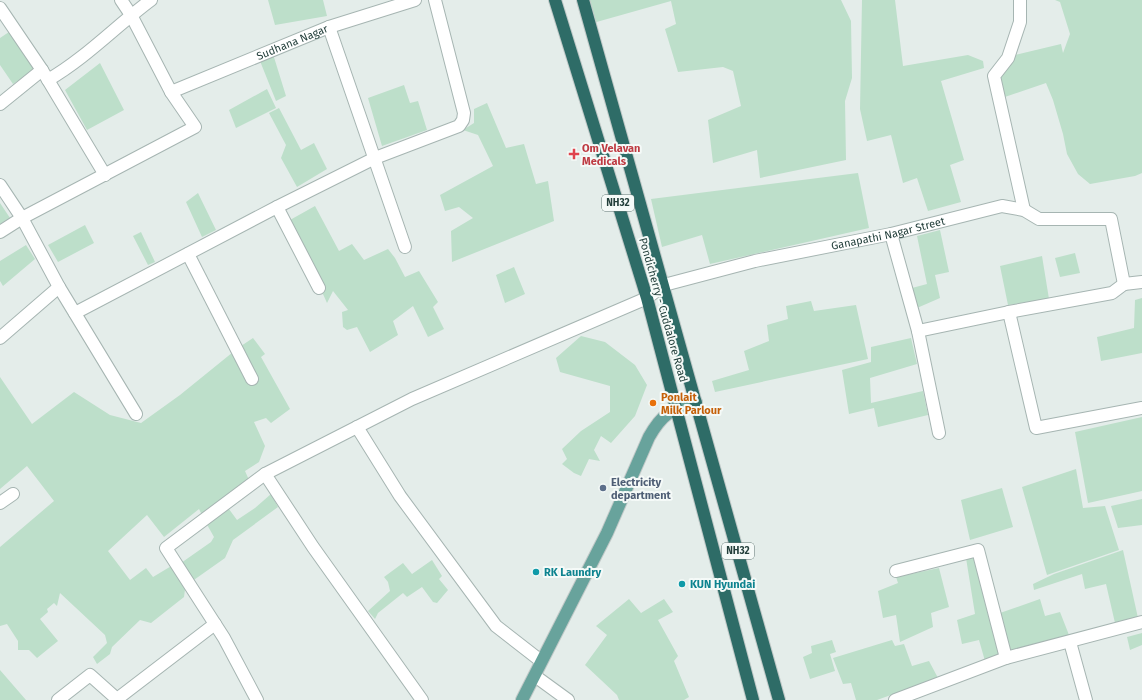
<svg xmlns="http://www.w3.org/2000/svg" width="1142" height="700" font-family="'Fira Sans',sans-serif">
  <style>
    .green { fill: #bddfca }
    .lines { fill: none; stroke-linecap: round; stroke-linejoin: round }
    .minor-casing { stroke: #a6b5b2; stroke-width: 14 }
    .major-casing { stroke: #c1c9c8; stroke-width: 14 }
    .highway-casing { stroke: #c1c9c8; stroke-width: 14 }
    .minor { stroke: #fff; stroke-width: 12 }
    .major { stroke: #68a39c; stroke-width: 12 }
    .highway { stroke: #2e6c67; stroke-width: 12 }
    .health-dot { fill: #e0444e; stroke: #f5faf8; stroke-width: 1.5 }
    .food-dot { fill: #e8710a; stroke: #f5faf8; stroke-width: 1.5 }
    .service-dot { fill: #5c6f8a; stroke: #f5faf8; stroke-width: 1.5 }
    .culture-dot { fill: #0f9aa8; stroke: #f5faf8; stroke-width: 1.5 }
    .labels { text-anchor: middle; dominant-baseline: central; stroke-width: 4; stroke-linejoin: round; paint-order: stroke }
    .shield { fill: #f5faf8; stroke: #627774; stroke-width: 1 }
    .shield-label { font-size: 10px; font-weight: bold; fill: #233f3b }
    .street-label { font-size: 11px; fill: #233f3b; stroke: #f5faf8 }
    .health-label { font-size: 11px; font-weight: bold; fill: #be3a42; stroke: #f5faf8; text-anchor: start }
    .food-label { font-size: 11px; font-weight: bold; fill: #c56008; stroke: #f5faf8; text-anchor: start }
    .service-label { font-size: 11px; font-weight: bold; fill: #4e5e75; stroke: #f5faf8; text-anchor: start }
    .culture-label { font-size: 11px; font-weight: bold; fill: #0d838f; stroke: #f5faf8; text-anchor: start }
  </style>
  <rect width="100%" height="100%" fill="#e4edea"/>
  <!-- green -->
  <path class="green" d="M268,0H323L327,16L275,25Z
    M586,0H841L851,21L852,78L845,101L846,160L760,178L757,150L713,163L708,120L741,106L733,71L723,67L678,72L665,29L676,24L671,1L593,23Z
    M862,0H895L903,66L968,55L983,61L984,68L941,81L964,160L950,165L961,202L928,211L917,178L903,183L891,135L867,141L860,109Z
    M1055,0H1142V173L1135,176L1090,184L1078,174L1067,154L1063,134L1053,100L1046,83L999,99L995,78L1011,56L1061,44L1063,53L1070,34L1060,2Z
    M12,30L36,69L13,84L0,65V38Z
    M273,54L286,96L276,101L260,61Z
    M100,63L124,110L87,130L65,90Z
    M404,85L410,103L418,101L427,130L382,146L368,98Z
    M267,89L276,108L236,128L229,110Z
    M487,103L506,148L524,144L536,184L548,181L554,221L452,262L451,231L473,218L459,207L445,211L440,195L493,166L478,135L463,130L474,123V109Z
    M279,108L301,150L314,143L327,169L297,187L281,158L286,145L269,113Z
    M858,173L869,228L710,264L702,235L662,247L651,199Z
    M198,193L216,230L202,237L186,202Z
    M0,203L10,218L0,224Z
    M315,206L339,251L352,244L364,260L388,249L395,258L405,277L419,271L438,302L433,307L444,329L428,337L413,306L393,321L398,335L370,352L357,327L347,330L343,327L342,312L348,310L333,291L327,303L290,220Z
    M85,225L94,243L58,262L48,245Z
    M940,230L949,272L935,275L940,298L917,308L912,288L927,284L917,236Z
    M141,232L155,262L148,265L133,236Z
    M26,245L35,259L3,286L0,281V261Z
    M1075,253L1080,273L1060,277L1055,258Z
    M1042,256L1049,299L1008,305L1000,266Z
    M514,267L525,294L505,303L496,275Z
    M1142,298V353L1101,361L1097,337L1134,328L1135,300Z
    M811,301L814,311L856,305L868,359L715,392L712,381L749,370L744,351L769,341L767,325L788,319L786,306Z
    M581,336L605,342L635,365L647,385L635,416L611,443L601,436L594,450L600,461L589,459L581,476L574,473L562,464L567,459L562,449L581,431L610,412V386L560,372L556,358Z
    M253,338L265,354L261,357L290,409L271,423L266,418L254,422L265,446L259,462L245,471L249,480L204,519L199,509L164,537L147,515L108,551L130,580L146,568L153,577L173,565L186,582L184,597L151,623L140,620L112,647L110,654L97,664L93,657L107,643L105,635L60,593L57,606L54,603L47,609L48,612L40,619L58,641L37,658L29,650H18V641L7,624L0,626V547L54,501L27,466L0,489V377L32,424L74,392L110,415L141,423L180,395L238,348Z
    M911,338L917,364L870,378L871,403L923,391L928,415L878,427L874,408L849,414L842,370L871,362V347Z
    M1142,417V491L1088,503L1075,432Z
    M1076,469L1083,508L1105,506L1119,550L1047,575L1022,487Z
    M1002,488L1013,527L970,540L961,500Z
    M271,494L278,507L233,540L225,558L191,582L181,563L211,542L214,537L205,521L226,505L237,520L255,508Z
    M1142,499V525L1118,528L1111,506Z
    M1123,550L1138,618L1115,623L1106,584L1085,589L1082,574L1034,590L1033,584L1054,574Z
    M976,556L1000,657L985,661L979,640L962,644L957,620L975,614L966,558Z
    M432,560L442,576L439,579L448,590L437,603L433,602L422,587L407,597L403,593L378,613L375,619L368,611L390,591L388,582L384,577L403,563L412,574Z
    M939,568L949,607L931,613L933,627L900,642L896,615L883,618L878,591L898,583L896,577Z
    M629,599L641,613L664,599L673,612L658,620L678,656L674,661L689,697L684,700H619L617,695L585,665L607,635L596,626Z
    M1040,599L1045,616L1060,612L1069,635L1010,651L1000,613Z
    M1142,633V645L1130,650L1127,637Z
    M832,640L836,652L830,654L835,671L810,679L803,657L812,653L811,646Z
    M892,640L895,646L904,644L912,666L929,661L938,678L877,700H856L851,683L843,684L833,658Z
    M0,670L26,700H0Z"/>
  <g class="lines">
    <defs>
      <g id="minor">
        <path d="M1020,0V22L1008,58L994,76L1024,210"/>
        <path d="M0,8L42,70L105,175"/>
        <path d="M329,27L405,247"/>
        <path d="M48,80C86,58 116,26 151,0"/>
        <path id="s1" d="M171,92L329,27L415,0"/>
        <path d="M0,104L42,70"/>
        <path d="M0,185L22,218L59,287L136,414"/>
        <path d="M277,207L319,288"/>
        <path d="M0,232L22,218L195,127L171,92L131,15L121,0"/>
        <path d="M891,234L918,331L939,433"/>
        <path d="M188,254L252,379"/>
        <path d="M1124,284L1142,282"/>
        <path d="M1009,312L1112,293L1124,284"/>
        <path d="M75,313L277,207L375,158L459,126L463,120L464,113L435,0"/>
        <path d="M918,331L1009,312L1036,428L1142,408"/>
        <path d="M0,338L59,287"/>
        <path d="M357,427L400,496L496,626L541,661"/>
        <path d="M265,474L313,547L422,700"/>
        <path d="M0,503L13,494"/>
        <path d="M896,571L978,550L1006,658"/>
        <path d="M1070,642L1086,700"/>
        <path d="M535,676L568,700"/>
        <path d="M117,699L215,624"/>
        <path d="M58,700L90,675L118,700"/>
        <path id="s2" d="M257,700L224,638L166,548L265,474L412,399L647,298L664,285L755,261L891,234L1002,206L1024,210L1039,219H1111L1124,284"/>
        <path d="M895,700L1006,658L1142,622"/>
      </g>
      <path id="major" d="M522,700L607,533L649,437C662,414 671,409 696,402"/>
      <path id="highway" d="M555,0L647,298L753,700
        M583,0L779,700"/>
    </defs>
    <!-- minor casing -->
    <use href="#minor" class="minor-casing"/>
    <!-- major casing -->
    <use href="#major" class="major-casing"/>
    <!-- highway casing -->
    <use href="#highway" class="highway-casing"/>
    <!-- minor -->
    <use href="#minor" class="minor"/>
    <!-- major -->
    <use href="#major" class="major"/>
    <!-- highway -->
    <use href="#highway" class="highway"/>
  </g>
  <!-- markers -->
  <path class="health-dot" d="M572 148h4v4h4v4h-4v4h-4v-4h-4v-4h4z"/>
  <circle class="food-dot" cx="653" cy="403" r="4"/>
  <circle class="service-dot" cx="603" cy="488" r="4"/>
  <g class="culture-dot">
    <circle cx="536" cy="572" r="4"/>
    <circle cx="682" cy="584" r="4"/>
  </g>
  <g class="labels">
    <!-- shield labels -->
    <g class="shield">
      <rect x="602" y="195" width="32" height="16" rx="3"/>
      <rect x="722" y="543" width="32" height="16" rx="3"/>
    </g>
    <g class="shield-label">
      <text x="618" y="203">NH32</text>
      <text x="738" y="551">NH32</text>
    </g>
    <!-- street labels -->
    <g class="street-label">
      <text stroke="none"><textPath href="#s1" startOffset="131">Sudhana Nagar</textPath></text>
      <text stroke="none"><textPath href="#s2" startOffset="973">Ganapathi Nagar Street</textPath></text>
      <text transform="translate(663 310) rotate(74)">Pondicherry - Cuddalore Road</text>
    </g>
    <!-- health labels -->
    <g class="health-label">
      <text x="582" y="148">Om Velavan<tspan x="582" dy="13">Medicals</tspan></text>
    </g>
    <!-- food labels -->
    <g class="food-label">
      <text x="661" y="397">Ponlait<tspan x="661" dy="13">Milk Parlour</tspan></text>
    </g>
    <!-- service labels -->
    <g class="service-label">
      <text x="611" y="482">Electricity<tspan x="611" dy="13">department</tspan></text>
    </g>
    <!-- culture labels -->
    <g class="culture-label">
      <text x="544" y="572">RK Laundry</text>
      <text x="690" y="584">KUN Hyundai</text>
    </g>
  </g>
</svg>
